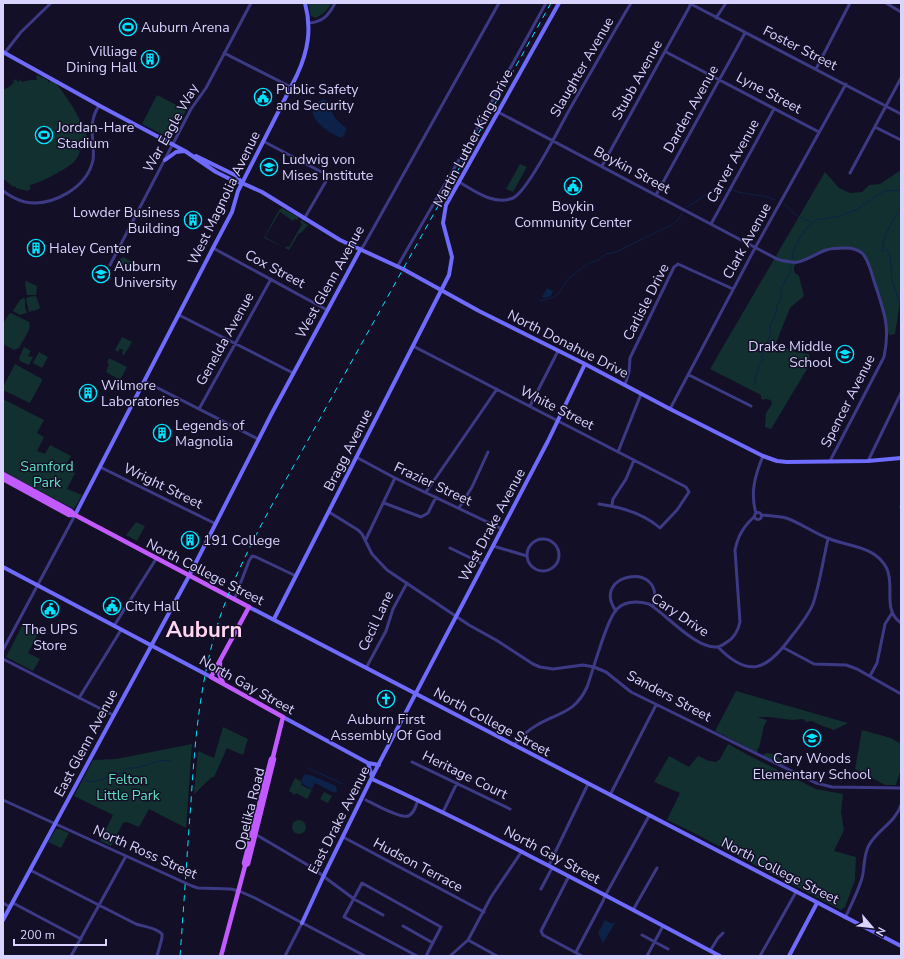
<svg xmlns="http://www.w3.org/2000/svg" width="904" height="959" font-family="'Nunito Sans',sans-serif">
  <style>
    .green { fill: #12302f }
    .water { fill: #0c2248 }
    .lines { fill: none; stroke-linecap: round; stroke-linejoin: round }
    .stream { stroke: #0c2248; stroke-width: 1 }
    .street { stroke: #3d3a85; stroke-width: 3 }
    .secondary { stroke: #6f6bff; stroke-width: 4 }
    .primary { stroke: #c25bff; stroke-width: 4.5 }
    .rail { stroke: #00e5ff; stroke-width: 1; stroke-dasharray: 6 5; stroke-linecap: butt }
    .labels { text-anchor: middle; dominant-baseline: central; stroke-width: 3; stroke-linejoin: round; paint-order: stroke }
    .poi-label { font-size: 14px; fill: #d9d4ff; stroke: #130f26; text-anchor: start }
    .street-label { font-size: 14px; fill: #d9d4ff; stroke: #130f26 }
    .park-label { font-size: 14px; fill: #5fe0c0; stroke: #130f26 }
    .town-label { font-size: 22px; font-weight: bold; fill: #ffd6f0; stroke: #130f26 }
  </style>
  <rect width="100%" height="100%" fill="#130f26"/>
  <!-- green -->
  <path class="green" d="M308,3H332L325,12L316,18L311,16Z
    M37,75L48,80V83L52,79C68,97 79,115 87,137L81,139L84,141L83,149L82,150L78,149V150L80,151C79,155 77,158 74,162C66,169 39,184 29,185L31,188L28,191L16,188L15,186L13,187L3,178V90L12,85V83L15,84L13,81L16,79L18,82L20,80L22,82L30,80H37L36,77Z
    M157,95L186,110L171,139L142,124Z
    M520,164L527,167L513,192L506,189Z
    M901,170V295L895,334L889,335L868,263L862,254L856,249H828L797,262L794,267V272L799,276L804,296L790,308L776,343L795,352L809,354L810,364L771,429L765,427L766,413L772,404L771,400L765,399L763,400L761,398V395L710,369L825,172L839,188L850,193L862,192L869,185L880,184Z
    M282,208L298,217V220L294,219L293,221L280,212L265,237L285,248L287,246L289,247L302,224L300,222L301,220L308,225L301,233H299L289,250L264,238L279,210Z
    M123,257L137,264L134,271L120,263V259Z
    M26,281L37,286L36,295H27L25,284Z
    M36,296L40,307L39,309L29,312L26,299L28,297Z
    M23,298L25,299V307L27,313L20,315L13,311L20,300Z
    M11,313L29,322C32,329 23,340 19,348L14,350L3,344L4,322L9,314Z
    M122,337L132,342L124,355L122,354L123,351L122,349H120L118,352L115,350Z
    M24,347L31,351L28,356L33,357L29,365L20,361L19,358Z
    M39,352L48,357L42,368L33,363Z
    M109,358L127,367L120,380L106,372L109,364L107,363Z
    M15,364L42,379V381L30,403L3,390V387Z
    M3,399L44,420L37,433L44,437L37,451L45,454L50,445L71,456L65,467L75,473L67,489L82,495L74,509L3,472Z
    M136,522L145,526L137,541L126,535Z
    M23,624L39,632L28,653L40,659L33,671L6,657Z
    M736,691L848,723L834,730L820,725L812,721L806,722L803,719L792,720L770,717H757L767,720L764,726L759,748L757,749L758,752H756L715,731Z
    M223,727L248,739L243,755L227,748L214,777H212L194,794L198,751L214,758Z
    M862,730L891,738L901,744V769L896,785H885L855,769Z
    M192,744L186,828L149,809L139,827L127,822L123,823L111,846L100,841L113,815L74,796L93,760L116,759Z
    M728,744L748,755L816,789L843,794L841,812L844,830L834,851L856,857L855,880L845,907L841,910L692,832L667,820L680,793L654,782L669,756L689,767L698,756L709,761L716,762L720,759Z
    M767,753C775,754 781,757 784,764L783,765L763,756L764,754Z
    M295,778L302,782L301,785L312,790L307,799L296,793L295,795L289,791Z
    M324,792L332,796L328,803L320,799Z
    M292 827a7 7 0 1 1 14 0a7 7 0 1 1-14 0Z
    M56,829H60L69,833L61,848L48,842Z"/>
  <!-- water -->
  <path class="water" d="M323,99L327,101L335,118L347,129L342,138C328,134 296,111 323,99Z
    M547,288L553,291L551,296L544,298L542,297Z
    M305,774L313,776L336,786L337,792H332L315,783L312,789L302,784L303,782L301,780Z
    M605,920L613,924L614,922L615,923L603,943L598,933Z"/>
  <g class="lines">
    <!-- stream -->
    <path class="stream" d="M732,190C746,196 762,193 775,200
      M784,204L796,215L812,223L816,220L840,216L856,210L884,191L901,190
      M687,207L712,191L714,188L727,189
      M901,208C892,220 883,237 882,252L887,249L890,254L892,281L901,306
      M792,259C794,246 801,233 811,224
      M540,301L554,297L558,294L569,278L589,263L598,260L606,254L616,252L663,229C671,227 677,221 682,214
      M755,383C754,375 760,371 759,364L763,359L762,356L764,353L771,332L770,326L776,314L777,306L781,298V291L782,286L791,270V264
      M308,768L343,784
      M65,772L74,776
      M84,780L90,782L104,779L114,772L118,774L124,772V771L127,768C139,769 148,764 159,761C163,759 167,762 172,761"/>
    <!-- street -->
    <path class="street" d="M689,3L901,114
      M886,3L901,12
      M716,18L726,3
      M309,23C323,22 329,15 335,3
      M666,52L819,132
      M224,53L291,87
      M3,55L21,32L51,3
      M816,69L850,3
      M498,112L777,259C784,261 791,263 798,262C808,260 817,253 826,250C832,248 839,248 845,248C851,248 857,249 862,253C870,261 872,277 876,287C885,314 890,329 884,357L831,459V461
      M875,127L901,140
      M263,141L329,176L304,219
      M602,166L691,4
      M850,173L901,78
      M459,182C475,191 494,206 513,198C527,192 558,131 567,114C588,77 609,40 631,3
      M3,191C10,196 17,200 25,202C52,207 87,188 93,160C95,147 90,133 93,120C94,115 96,110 99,106
      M656,195L745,33
      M711,224L774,109
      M213,248L327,310
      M360,250L364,245L499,3
      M110,265L191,109L206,88L251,3
      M397,267L474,134L546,3
      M179,315L293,373
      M413,346L686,487L689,492L677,510L660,528C643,513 621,507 599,504
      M689,375L751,406
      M144,381L258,439
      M625,385L629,372L630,358L674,267L678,264L733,289
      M530,406L558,351
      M199,409L271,279
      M670,409L755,248L846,84
      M618,452L641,394
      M356,457L395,478L502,529
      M868,461L901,393
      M100,467L216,524
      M426,492L497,389
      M384,503L421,517L428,513L436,497
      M612,505L613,499L626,479L634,460
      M901,507V506
      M459,508L472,487L488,452
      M329,512L358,530L362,534L372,554L387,570L469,625L496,640L533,664L540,667L553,669L583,665L594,667L606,672L631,692L816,783L832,787L901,788
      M754.5 516a3.5 3.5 0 1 1 7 0a3.5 3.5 0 1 1-7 0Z
      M756,513C750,493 755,475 763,456
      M762,515C770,516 778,516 786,518C801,523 815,534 830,539C850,547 876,546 887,569C895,587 882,610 901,623
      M527 555a16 16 0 1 1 32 0a16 16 0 1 1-32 0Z
      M366,539L395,478
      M493,546L527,556
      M450,548L483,564
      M234,600L249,561L252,556L256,557L296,576
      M616,611C589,573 667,560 653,606
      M114,626L156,559
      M718,647C749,679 767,670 791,637C799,627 808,616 813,604C820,583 823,560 828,539
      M784,648L814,664L846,665L857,669L901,694
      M3,650L75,515
      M3,659L113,715
      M366,668L386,631L393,609L407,583
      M870,676L877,663L885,624L892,613
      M79,698L121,630
      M514,745C521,737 528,730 537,725C560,712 575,713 587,687C593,671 607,618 617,609C626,600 638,601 649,604C667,615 695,648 716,647C719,647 723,645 727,642C734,638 738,631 740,622L735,550C738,536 743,527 754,517
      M412,762L510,809
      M610,795L656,705
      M3,800L192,886L198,888L231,889L239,891L255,898L365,956
      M366,800C374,804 400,819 408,816C414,814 416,806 418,800
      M443,812L457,783
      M255,834L311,867L354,899L383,915
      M343,837L484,912
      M549,865L588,784
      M30,870L136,924C145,927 155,927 162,934V938L157,956
      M569,876L541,931L543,935L582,956
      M541,889L552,868
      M3,903L10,907
      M13,903L81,939
      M633,910L657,868
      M845,918C851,905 858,892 862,878C865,867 863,856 869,845C877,830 895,823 901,805
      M403,926L433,943
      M642,935L668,949
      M468,940L497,956
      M710,951L718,938L723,933
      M576,952L603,901L605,896L649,816
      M71,956L126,856
      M285,956L302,923
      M417,956L344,917L362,883L441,927L426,956
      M450,956L468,940L491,897L522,851
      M647,956L663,926
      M760,956L796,892"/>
    <!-- secondary -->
    <path class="secondary" d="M3,52L102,107L185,151L216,172L234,181L242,183L262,192L340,240L403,269L479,311L585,364L670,409L763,456L777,461L787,462L868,461L901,458
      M196,156L237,176L241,182
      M165,160L176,152L184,151
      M75,515L213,248L232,212L238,191L297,75C308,51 312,29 305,3
      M3,567L211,677
      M249,607L901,946
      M274,619L449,275L452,257L443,223L446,205L559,3
      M283,717L368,763L379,765
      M368,763L372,777
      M372,779C490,833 605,895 720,956
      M3,920L189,576L272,413L360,250
      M302,923L324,875L373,775L548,441L585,364
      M789,956L817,903"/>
    <!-- primary -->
    <path class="primary" d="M3,474L71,511L75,515
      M3,479L69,515H75L249,607L211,677L283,717L273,757L274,759L248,864L245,866
      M220,663L219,673L223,683
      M221,956L245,866L244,863L271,759L273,757"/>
    <!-- rail -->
    <path class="rail" d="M180,956C184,905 187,853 191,802C195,738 200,679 220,617C235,574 256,534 278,494L551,3"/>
  </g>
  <!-- icons -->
  <defs>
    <symbol id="stadium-ring" viewBox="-11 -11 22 22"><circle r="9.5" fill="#130f26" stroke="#00e5ff" stroke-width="1.5"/><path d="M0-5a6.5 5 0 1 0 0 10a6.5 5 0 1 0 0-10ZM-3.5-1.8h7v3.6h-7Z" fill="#00e5ff"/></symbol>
    <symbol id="building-ring" viewBox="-11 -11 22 22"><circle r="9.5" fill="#130f26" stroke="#00e5ff" stroke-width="1.5"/><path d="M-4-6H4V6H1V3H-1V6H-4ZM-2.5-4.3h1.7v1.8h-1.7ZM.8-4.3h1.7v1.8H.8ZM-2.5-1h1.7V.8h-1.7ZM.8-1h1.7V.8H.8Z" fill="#00e5ff"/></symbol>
    <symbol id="civic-ring" viewBox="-11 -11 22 22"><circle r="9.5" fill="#130f26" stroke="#00e5ff" stroke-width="1.5"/><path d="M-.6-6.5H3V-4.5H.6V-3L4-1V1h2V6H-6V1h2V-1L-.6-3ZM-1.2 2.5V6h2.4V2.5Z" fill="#00e5ff"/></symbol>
    <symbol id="university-ring" viewBox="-11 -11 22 22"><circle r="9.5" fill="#130f26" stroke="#00e5ff" stroke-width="1.5"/><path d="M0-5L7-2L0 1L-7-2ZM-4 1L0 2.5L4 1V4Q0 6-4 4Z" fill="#00e5ff"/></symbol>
    <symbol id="school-ring" viewBox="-11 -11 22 22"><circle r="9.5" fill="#130f26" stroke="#00e5ff" stroke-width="1.5"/><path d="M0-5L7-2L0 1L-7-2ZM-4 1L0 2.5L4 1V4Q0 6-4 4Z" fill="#00e5ff"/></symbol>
    <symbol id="church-ring" viewBox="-11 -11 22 22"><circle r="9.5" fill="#130f26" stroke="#00e5ff" stroke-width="1.5"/><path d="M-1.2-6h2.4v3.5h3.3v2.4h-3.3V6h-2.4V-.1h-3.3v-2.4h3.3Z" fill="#00e5ff"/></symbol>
  </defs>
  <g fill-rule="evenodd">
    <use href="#stadium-ring" x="118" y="17" width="20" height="20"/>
    <use href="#building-ring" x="140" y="49" width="20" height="20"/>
    <use href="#civic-ring" x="253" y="87" width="20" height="20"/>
    <use href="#stadium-ring" x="34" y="125" width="20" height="20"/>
    <use href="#university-ring" x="259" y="157" width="20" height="20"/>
    <use href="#civic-ring" x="563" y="176" width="20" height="20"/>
    <use href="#building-ring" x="183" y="210" width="20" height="20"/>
    <use href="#building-ring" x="26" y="238" width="20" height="20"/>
    <use href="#university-ring" x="91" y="264" width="20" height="20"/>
    <use href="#school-ring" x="835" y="344" width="20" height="20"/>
    <use href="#building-ring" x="78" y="383" width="20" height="20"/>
    <use href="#building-ring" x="152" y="423" width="20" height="20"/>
    <use href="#building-ring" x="180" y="530" width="20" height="20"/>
    <use href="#civic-ring" x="102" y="596" width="20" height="20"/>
    <use href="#civic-ring" x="40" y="599" width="20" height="20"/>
    <use href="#church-ring" x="376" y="689" width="20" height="20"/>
    <use href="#school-ring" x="802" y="728" width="20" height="20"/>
  </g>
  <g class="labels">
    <!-- poi labels -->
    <g class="poi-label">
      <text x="141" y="27">Auburn Arena</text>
      <text x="137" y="51" text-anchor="end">Villiage<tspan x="137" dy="16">Dining Hall</tspan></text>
      <text x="276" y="89">Public Safety<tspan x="276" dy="16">and Security</tspan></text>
      <text x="57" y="127">Jordan-Hare<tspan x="57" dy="16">Stadium</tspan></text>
      <text x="282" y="159">Ludwig von<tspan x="282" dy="16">Mises Institute</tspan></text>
      <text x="573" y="206" text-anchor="middle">Boykin<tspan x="573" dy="16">Community Center</tspan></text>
      <text x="180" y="212" text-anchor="end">Lowder Business<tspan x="180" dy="16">Building</tspan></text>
      <text x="49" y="248">Haley Center</text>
      <text x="114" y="266">Auburn<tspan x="114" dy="16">University</tspan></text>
      <text x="832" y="346" text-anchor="end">Drake Middle<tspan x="832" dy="16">School</tspan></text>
      <text x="101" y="385">Wilmore<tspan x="101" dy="16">Laboratories</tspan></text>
      <text x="175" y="425">Legends of<tspan x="175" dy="16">Magnolia</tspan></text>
      <text x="203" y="540">191 College</text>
      <text x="125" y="606">City Hall</text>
      <text x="50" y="629" text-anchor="middle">The UPS<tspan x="50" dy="16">Store</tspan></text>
      <text x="386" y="719" text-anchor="middle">Auburn First<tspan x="386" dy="16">Assembly Of God</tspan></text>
      <text x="812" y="758" text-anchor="middle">Cary Woods<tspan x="812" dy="16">Elementary School</tspan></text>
    </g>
    <!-- street labels -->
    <g class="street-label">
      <text transform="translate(800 48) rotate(27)">Foster Street</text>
      <text transform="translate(582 67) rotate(-60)">Slaughter Avenue</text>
      <text transform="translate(637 80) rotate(-61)">Stubb Avenue</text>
      <text transform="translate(769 93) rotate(28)">Lyne Street</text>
      <text transform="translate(691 109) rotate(-61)">Darden Avenue</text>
      <text transform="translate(171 128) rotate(-61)">War Eagle Way</text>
      <text transform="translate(473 138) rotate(-62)">Martin Luther King Drive</text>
      <text transform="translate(733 161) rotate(-61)">Carver Avenue</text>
      <text transform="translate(632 170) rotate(28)">Boykin Street</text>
      <text transform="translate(224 198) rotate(-64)">West Magnolia Avenue</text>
      <text transform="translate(747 241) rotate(-61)">Clark Avenue</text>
      <text transform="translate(275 269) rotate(28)">Cox Street</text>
      <text transform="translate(330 282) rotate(-61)">West Glenn Avenue</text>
      <text transform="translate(646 302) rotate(-63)">Carlisle Drive</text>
      <text transform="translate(225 339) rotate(-61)">Genelda Avenue</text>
      <text transform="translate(568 344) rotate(27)">North Donahue Drive</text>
      <text transform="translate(848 401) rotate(-63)">Spencer Avenue</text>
      <text transform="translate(557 408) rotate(27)">White Street</text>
      <text transform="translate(348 450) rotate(-63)">Bragg Avenue</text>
      <text transform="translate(433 484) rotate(25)">Frazier Street</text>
      <text transform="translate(163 486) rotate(26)">Wright Street</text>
      <text transform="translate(492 525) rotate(-62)">West Drake Avenue</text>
      <text transform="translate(205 572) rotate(27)">North College Street</text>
      <text transform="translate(680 615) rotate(34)">Cary Drive</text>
      <text transform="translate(376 621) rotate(-65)">Cecil Lane</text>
      <text transform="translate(247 685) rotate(29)">North Gay Street</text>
      <text transform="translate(669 696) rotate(28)">Sanders Street</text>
      <text transform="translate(492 722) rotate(28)">North College Street</text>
      <text transform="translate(86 743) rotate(-62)">East Glenn Avenue</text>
      <text transform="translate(465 775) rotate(26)">Heritage Court</text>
      <text transform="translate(250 809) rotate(-76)">Opelika Road</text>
      <text transform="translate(339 820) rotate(-63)">East Drake Avenue</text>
      <text transform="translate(145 852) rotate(24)">North Ross Street</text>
      <text transform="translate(552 855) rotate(28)">North Gay Street</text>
      <text transform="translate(418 865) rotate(28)">Hudson Terrace</text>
      <text transform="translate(780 871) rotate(27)">North College Street</text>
    </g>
    <!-- park labels -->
    <g class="park-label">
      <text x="47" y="466">Samford<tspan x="47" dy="16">Park</tspan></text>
      <text x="128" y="779">Felton<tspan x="128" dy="16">Little Park</tspan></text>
    </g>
    <!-- town labels -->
    <g class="town-label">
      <text x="204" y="630">Auburn</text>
    </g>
  </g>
  <!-- border -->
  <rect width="904" height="959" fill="none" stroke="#d9d4ff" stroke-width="8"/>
  <!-- north arrow -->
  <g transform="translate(872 927) rotate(118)" stroke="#130f26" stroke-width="3" paint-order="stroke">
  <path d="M0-3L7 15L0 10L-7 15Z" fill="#d9d4ff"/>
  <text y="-6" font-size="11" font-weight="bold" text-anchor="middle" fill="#d9d4ff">N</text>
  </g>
  <!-- scale -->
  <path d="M14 939v6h92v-6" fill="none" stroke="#d9d4ff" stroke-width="2"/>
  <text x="20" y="939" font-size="12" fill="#d9d4ff" stroke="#130f26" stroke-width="3" paint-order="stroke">200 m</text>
</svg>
